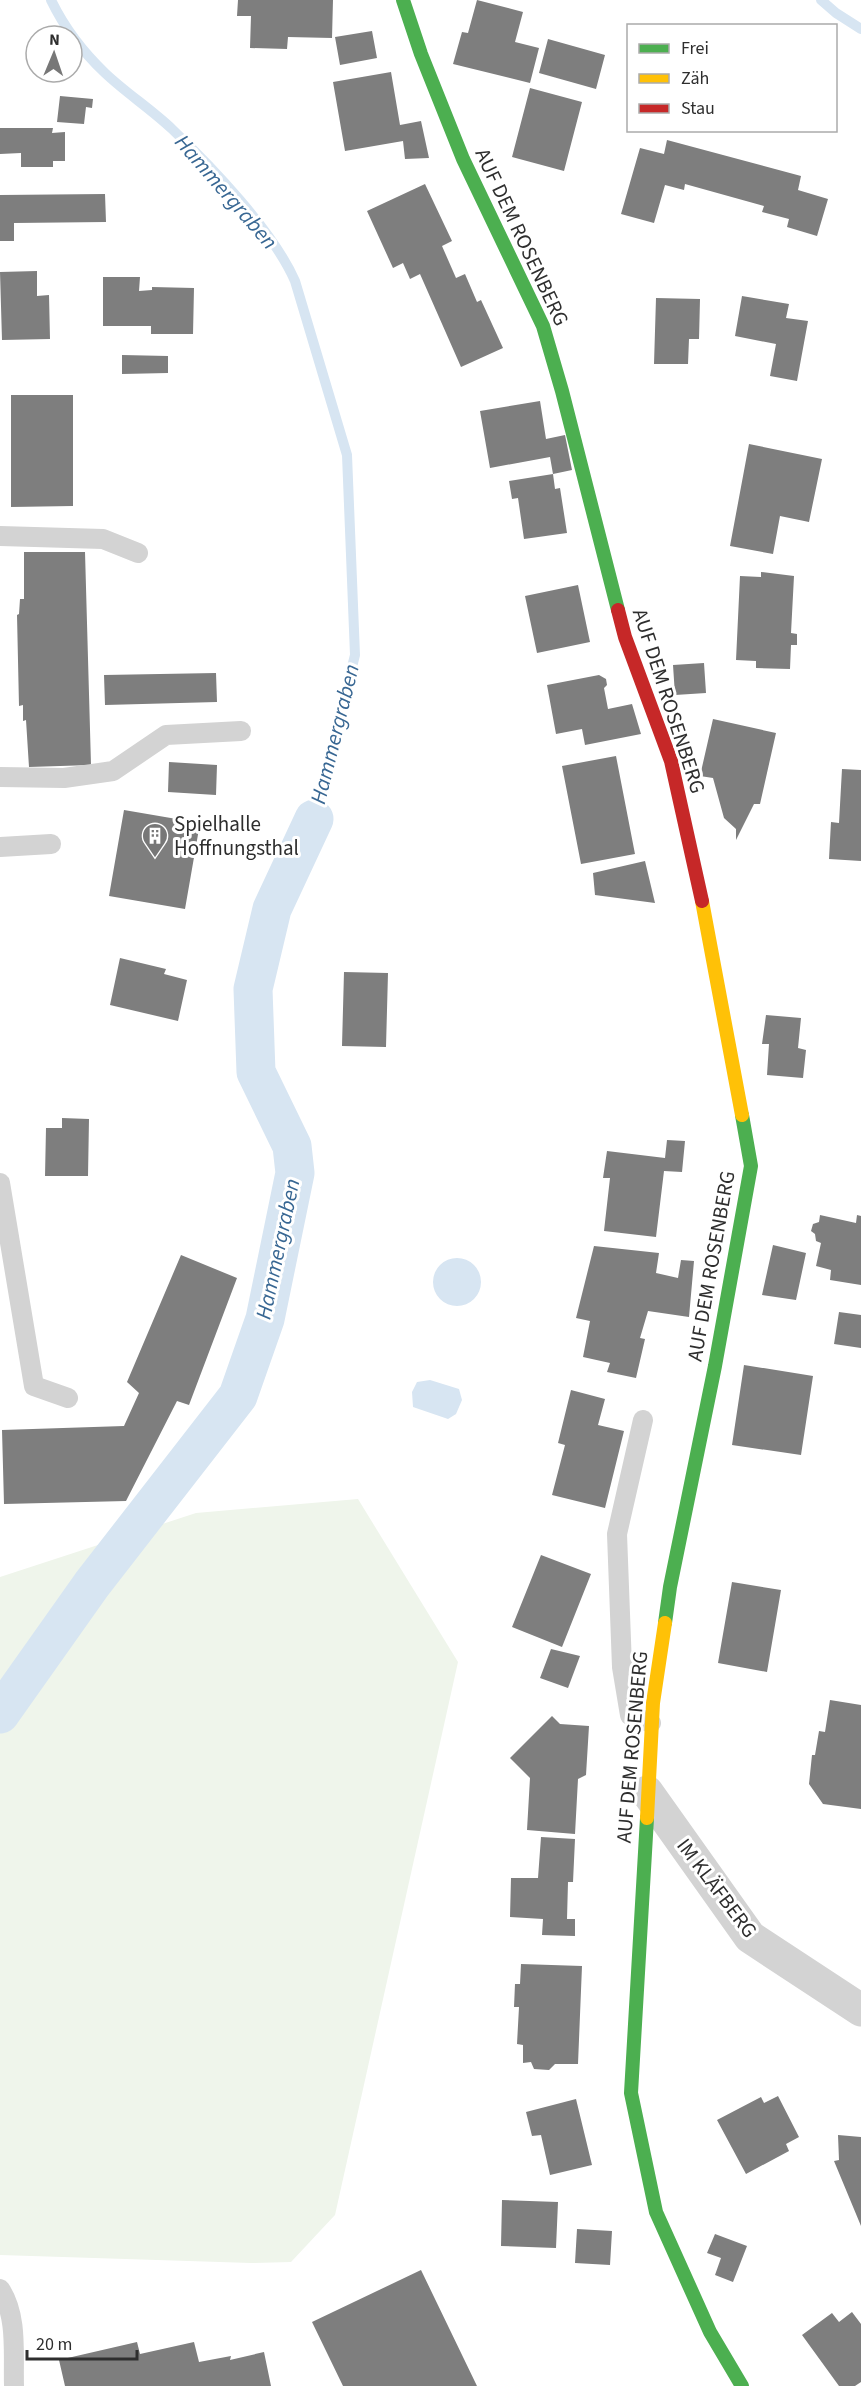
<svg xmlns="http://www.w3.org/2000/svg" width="861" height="2386" font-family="'Source Sans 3',sans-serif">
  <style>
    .green { fill: #eff5eb }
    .water { fill: #d7e5f2 }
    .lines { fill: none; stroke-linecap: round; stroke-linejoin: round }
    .stream { stroke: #d7e5f2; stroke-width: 10 }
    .canal { stroke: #d7e5f2; stroke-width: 39 }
    .building { fill: #7e7e7e }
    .lane { stroke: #d3d3d3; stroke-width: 20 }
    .street { stroke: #d3d3d3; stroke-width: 33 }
    .fast { stroke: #4caf50; stroke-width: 14 }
    .slow { stroke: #ffc107; stroke-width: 14 }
    .jam { stroke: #c62828; stroke-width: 14 }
    .labels { text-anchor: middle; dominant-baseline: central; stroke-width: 6; stroke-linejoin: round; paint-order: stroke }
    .street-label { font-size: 21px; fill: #2e2e2e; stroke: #fff }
    .poi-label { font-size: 21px; fill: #2e2e2e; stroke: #fff; text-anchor: start }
    .water-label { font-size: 22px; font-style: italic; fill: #386793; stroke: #fff }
  </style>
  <rect width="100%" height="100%" fill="#fff"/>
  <!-- green -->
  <path class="green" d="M358,1499L458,1662L335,2215L291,2262L251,2263L0,2255V1577L196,1513Z"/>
  <!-- water -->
  <path class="water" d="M433 1282a24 24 0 1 1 48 0a24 24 0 1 1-48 0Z
    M430,1380L459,1389L462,1400L456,1414L448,1419L413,1407L412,1392L417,1382Z"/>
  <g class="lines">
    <!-- stream -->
    <path class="stream" d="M51,0C64,27 83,52 105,73C126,93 151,109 172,129C212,167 273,231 295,281L347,455L355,655L314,819
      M821,0L836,13L861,29"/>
    <!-- canal -->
    <path class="canal" d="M0,1714L92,1584L238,1396L265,1319L295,1173L292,1146L256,1072L253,989L272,909L314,819"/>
  </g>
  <!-- building -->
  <path class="building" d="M238,0H333L332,38L288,37L287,49L250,48L251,16H237Z
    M477,0L523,12L515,42L539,48L530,83L453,64L462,32L468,33Z
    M372,31L377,58L340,65L335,37Z
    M548,39L605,55L596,89L539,73Z
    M391,72L400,125L421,121L429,158L405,159L403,141L345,151L333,82Z
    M530,88L582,102L564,171L512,157Z
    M60,96L93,99L92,108L86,107L84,124L57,122Z
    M0,128H53L52,133L65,132V161H53V167H21V153L0,154Z
    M667,140L801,176L798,190L828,199L817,236L787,227L789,219L762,212L764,206L685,184L684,190L665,185L654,223L621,214L640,148L664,154Z
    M425,184L452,241L442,246L456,278L465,274L477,302L481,300L503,348L461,367L420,274L410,279L403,263L393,268L367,211Z
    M105,194L106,222L14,223V241H0V195Z
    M37,271V296L49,295L50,339L2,340L0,272Z
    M103,277H140L139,291L152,290V287L194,288L193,334H151V326H103Z
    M742,296L789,304L786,318L808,321L797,381L770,376L776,344L735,336Z
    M656,298L700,299L699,339H689L688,364H654Z
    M122,355L168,356V373L122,374Z
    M11,395H73V506L11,507Z
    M540,401L546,439L565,435L572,470L553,474L550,457L490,468L480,411Z
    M749,444L822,459L809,522L780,516L773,554L730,546Z
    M553,474L555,489L560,488L567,533L524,539L518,498L512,499L509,481Z
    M24,552H85L91,765L29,767L26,720L23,721V705L19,706L17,615L19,614L20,599H24Z
    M761,572L794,576L791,633L797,634V645H791L790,669L756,668V661L736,660L740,576L761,577Z
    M578,585L590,642L537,653L525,596Z
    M704,663L706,693L675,695L673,665Z
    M216,673L217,702L105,705L104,675Z
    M599,675L606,679L607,685L604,688L608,709L632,704L641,734L585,745L582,729L556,734L547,685Z
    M713,719L776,733L760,804H754L736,840V829L724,818L713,778L700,776Z
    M616,756L635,854L581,864L562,766Z
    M169,762L217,765L216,795L168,792Z
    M842,769L861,770V861L829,859L831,822L839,823Z
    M124,810L200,823L185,909L109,896Z
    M645,861L655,903L595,895L593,873Z
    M120,958L166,969L164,974L187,980L178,1021L110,1005Z
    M344,972L388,973L386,1047L342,1046Z
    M766,1015L801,1018L798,1048L806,1050L803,1078L767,1075L769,1044H762Z
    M62,1118L89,1119L88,1176H45L46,1128H62Z
    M667,1140L685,1141L682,1172L664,1171L656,1237L604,1231L610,1178H603L607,1151L665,1158Z
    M820,1215L856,1223L857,1215L861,1216V1285L830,1280L831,1270L816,1266L821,1243L816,1241L815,1234L811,1231L813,1224L819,1222Z
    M773,1245L806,1253L796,1300L762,1295Z
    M594,1246L659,1253L656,1273L678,1278L681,1260L694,1261L689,1317L648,1311L640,1338L645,1339L636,1378L607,1372L610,1363L583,1357L590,1321L576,1318Z
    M181,1255L237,1278L189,1405L177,1401L126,1501L4,1504L2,1430L124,1426L139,1393L127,1382Z
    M839,1312L861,1315V1348L834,1344Z
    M744,1365L813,1376L801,1455L732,1445Z
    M571,1390L605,1399L598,1425L624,1431L605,1508L552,1495L565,1445L558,1443Z
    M541,1555L591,1574L562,1647L512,1627Z
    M732,1582L781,1590L767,1672L718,1663Z
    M551,1649L580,1656L568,1688L540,1678Z
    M830,1700L861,1705V1809L823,1804L809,1784L812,1755H815L819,1731L825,1732Z
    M552,1716L560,1724L589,1726L586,1775L578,1779L575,1834L527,1830L530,1778L510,1758Z
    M541,1837L575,1839L573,1882H568L567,1919H575V1936L542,1935L543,1919L510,1917L511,1878H538Z
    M521,1964L582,1966L578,2064H555L549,2070L534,2069L531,2062L523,2063V2045L517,2044L519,2007H514L515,1984H520Z
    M778,2096L799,2137L786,2144L789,2151L746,2174L717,2120L761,2097L764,2103Z
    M576,2099L592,2165L550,2175L541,2135L532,2136L526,2112Z
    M838,2135L861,2137V2226L834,2161L839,2160Z
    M502,2200L558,2202L556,2248L501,2246Z
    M577,2229L612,2231L610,2265L575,2263Z
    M715,2234L747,2246L733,2282L715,2275L721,2258L707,2253Z
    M421,2270L477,2386H343L312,2322Z
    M852,2312L861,2324V2382L855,2386H839L802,2335L832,2313L839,2322Z
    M137,2342L140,2354L194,2342L199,2362L231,2356L230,2360L264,2352L271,2386H65L59,2360Z"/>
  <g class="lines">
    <!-- lane -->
    <path class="lane" d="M0,536L103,539L138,553
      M0,777L64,778L113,771L166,735L241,731
      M0,847L51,844
      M0,1183L34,1386L68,1398
      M643,1420L617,1534L622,1667L630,1715L651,1723
      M0,2289C18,2316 13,2354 14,2386"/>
    <!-- street -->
    <path class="street" d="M647,1792L750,1937L861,2010"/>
    <!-- fast -->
    <path class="fast" d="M403,0L421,54L463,159L543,326L562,391L618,610
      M665,1623L670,1587L715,1366L751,1166L742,1115
      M647,1818L631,2093L656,2212L710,2332L742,2386"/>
    <!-- slow -->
    <path class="slow" d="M702,901L742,1115
      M647,1818L653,1703L665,1623"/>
    <!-- jam -->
    <path class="jam" d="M618,610L625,637L671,761L702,901"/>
  </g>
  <!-- icons -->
  <defs>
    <symbol id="building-pin" viewBox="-11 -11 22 30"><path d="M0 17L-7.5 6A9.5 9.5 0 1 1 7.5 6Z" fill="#777" stroke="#fff"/><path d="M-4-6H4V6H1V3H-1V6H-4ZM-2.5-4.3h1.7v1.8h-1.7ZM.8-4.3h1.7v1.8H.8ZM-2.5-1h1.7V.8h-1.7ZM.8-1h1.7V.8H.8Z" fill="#fff"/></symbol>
  </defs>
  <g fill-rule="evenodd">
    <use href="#building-pin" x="140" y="821" width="30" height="40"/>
  </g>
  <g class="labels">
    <!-- street labels -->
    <g class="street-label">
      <text transform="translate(522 237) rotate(65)">AUF DEM ROSENBERG</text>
      <text transform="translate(669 701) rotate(72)">AUF DEM ROSENBERG</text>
      <text transform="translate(711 1266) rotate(-80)">AUF DEM ROSENBERG</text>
      <text transform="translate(632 1747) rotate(-85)">AUF DEM ROSENBERG</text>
      <text transform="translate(717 1888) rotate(53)">IM KLÄFBERG</text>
    </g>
    <!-- poi labels -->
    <g class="poi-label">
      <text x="174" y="824">Spielhalle<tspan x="174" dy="24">Hoffnungsthal</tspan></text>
    </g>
    <!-- water labels -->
    <g class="water-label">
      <text transform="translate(226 192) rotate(49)">Hammergraben</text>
      <text transform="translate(335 734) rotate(-76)">Hammergraben</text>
      <text transform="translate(278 1249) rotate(-78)">Hammergraben</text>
    </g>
  </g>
  <!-- legend -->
  <rect x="627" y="24" width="210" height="108" fill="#ffffff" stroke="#ababab" stroke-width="1.5"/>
  <rect x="639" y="44" width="30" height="9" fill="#4caf50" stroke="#ababab" stroke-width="1.5"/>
  <text x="681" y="54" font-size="18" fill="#2e2e2e">Frei</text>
  <rect x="639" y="74" width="30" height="9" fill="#ffc107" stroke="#ababab" stroke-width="1.5"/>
  <text x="681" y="84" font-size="18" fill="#2e2e2e">Zäh</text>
  <rect x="639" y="104" width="30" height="9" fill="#c62828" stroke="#ababab" stroke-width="1.5"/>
  <text x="681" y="114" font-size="18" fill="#2e2e2e">Stau</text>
  <!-- north arrow -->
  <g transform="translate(54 54) rotate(2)"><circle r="28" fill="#ffffff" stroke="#ababab" stroke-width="1.5"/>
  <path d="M0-4.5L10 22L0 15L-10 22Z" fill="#777777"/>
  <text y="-9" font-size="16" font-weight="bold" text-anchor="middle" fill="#2e2e2e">N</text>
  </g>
  <!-- scale -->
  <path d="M27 2350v9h110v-9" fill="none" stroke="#2e2e2e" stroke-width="3"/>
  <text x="36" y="2350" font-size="18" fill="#2e2e2e" stroke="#ffffff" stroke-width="4.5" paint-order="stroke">20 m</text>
</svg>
